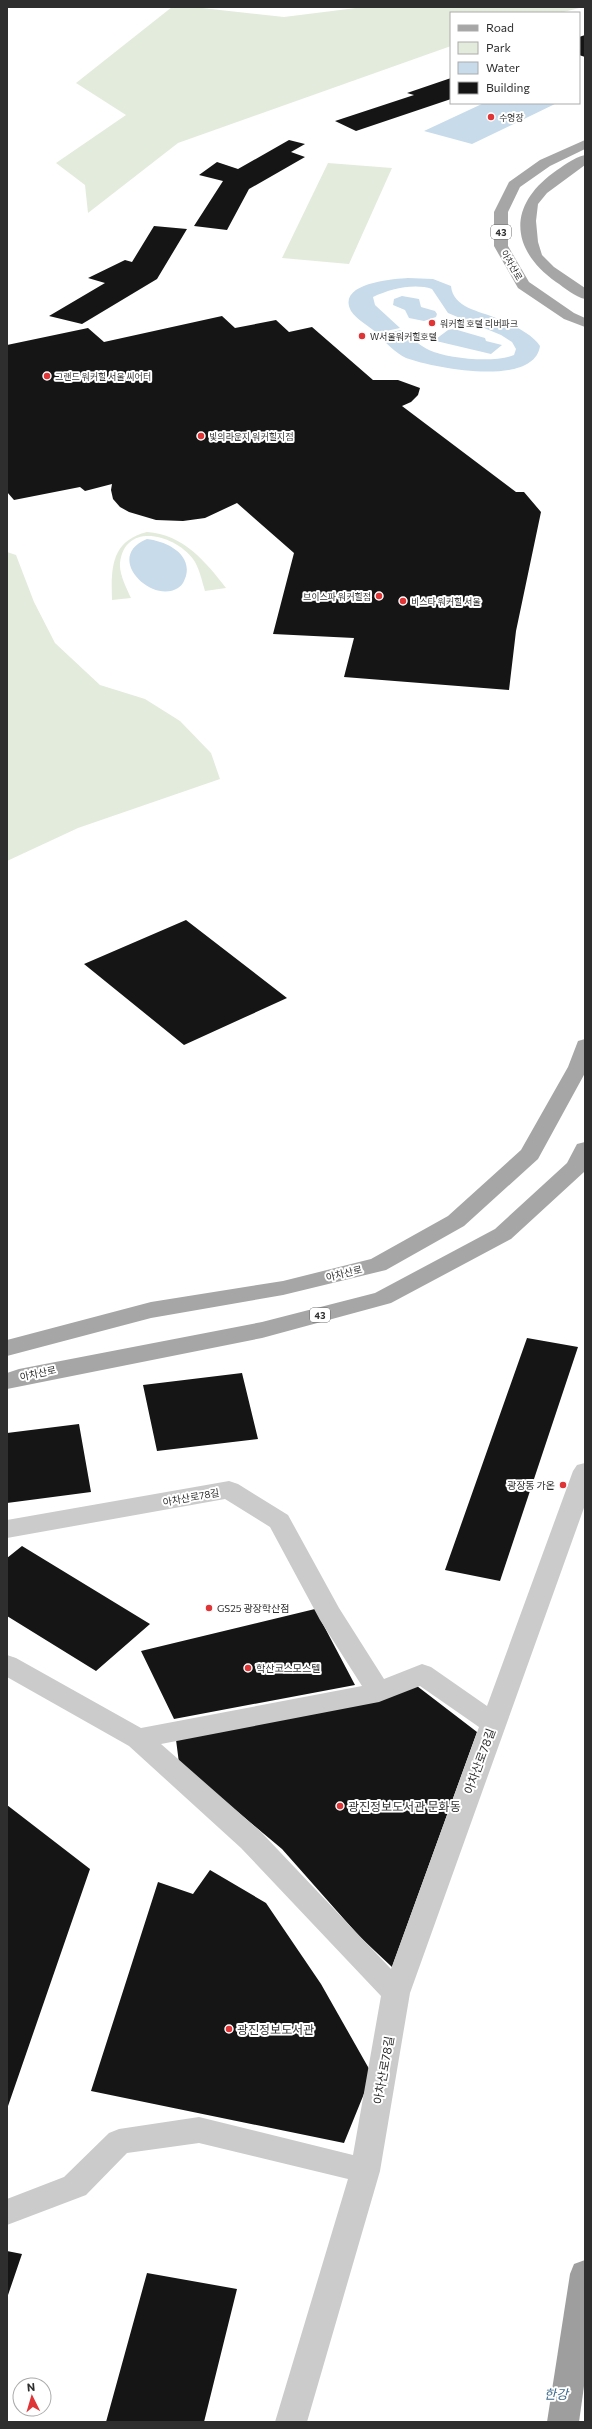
<svg xmlns="http://www.w3.org/2000/svg" width="592" height="2429" font-family="Commissioner,'Noto Sans KR',sans-serif">
  <style>
    .green { fill: #e3ebdc }
    .water { fill: #c8dbea }
    .pier { fill: #fff }
    .building { fill: #151515 }
    .lines { fill: none; stroke-linecap: round; stroke-linejoin: round }
    .minor { fill: #cbcbcb; fill-rule: evenodd }
    .primary { fill: #a6a6a6; fill-rule: evenodd }
    .trunk { fill: #9e9e9e; fill-rule: evenodd }
    .poi-dot { fill: #df3537; stroke: #fff; stroke-width: 1.5 }
    .labels { text-anchor: middle; dominant-baseline: central; stroke-width: 4; stroke-linejoin: round; paint-order: stroke }
    .far-poi-label { font-size: 9px; fill: #2e2e2e; stroke: #fff; text-anchor: start }
    .shield { fill: #fff; stroke: #6d6d6d; stroke-width: 1 }
    .shield-label { font-size: 9px; font-weight: bold; fill: #2e2e2e }
    .far-street-label { font-size: 9px; fill: #2e2e2e; stroke: #fff }
    .street-label { font-size: 10px; fill: #2e2e2e; stroke: #fff }
    .poi-label { font-size: 10px; fill: #2e2e2e; stroke: #fff; text-anchor: start }
    .near-street-label { font-size: 12px; fill: #2e2e2e; stroke: #fff }
    .near-poi-label { font-size: 12px; fill: #2e2e2e; stroke: #fff; text-anchor: start }
    .near-water-label { font-size: 13px; font-style: italic; fill: #3e6a8d; stroke: #fff }
  </style>
  <rect width="100%" height="100%" fill="#fff"/>
  <!-- green -->
  <path class="green" d="M172,7H193L284,17L364,7H583L560,13H451V46L178,143L88,213L85,185L56,163L126,115L76,83Z
    M328,163L392,168L349,264L282,258Z
    M147,532C183,534 206,562 226,588L205,591C202,581 199,567 193,559C175,535 125,521 120,563C119,574 127,589 131,598L112,600C111,568 111,541 147,532Z
    M7,552L16,555L34,602L55,643L100,685L145,699L180,721L211,753L220,779L78,828L7,861Z"/>
  <!-- water -->
  <path class="water" d="M484,103H557L472,144L424,131Z
    M408,278L433,279L451,286C453,308 480,311 496,318C511,324 531,333 540,346C534,388 434,368 406,358C396,353 386,343 378,335L401,330C410,337 419,345 429,350C448,359 495,363 514,355L516,349L512,342L501,335L448,313L432,289C414,283 390,289 373,297L375,305L400,328L377,333C370,327 356,319 351,311C336,283 393,279 408,278Z
    M402,296L419,299L421,307L435,311L437,314L436,317L424,321L409,318L405,310L393,305L394,299Z
    M454,329L485,338L486,341L502,345L491,354L436,341V339L448,330Z
    M147,539C165,541 192,553 186,576C184,581 183,585 178,588C152,605 103,557 147,539Z"/>
  <!-- pier -->
  <path class="pier" d="M585,2161V2422H518L583,2162Z"/>
  <!-- building -->
  <path class="building" d="M585,35V57L579,55V37Z
    M451,78V99L356,131L335,121L414,95L407,93Z
    M289,140L305,144L291,152L305,157L249,189L227,230L194,226L223,181L199,175L217,162L238,169Z
    M154,226L187,229L157,279L82,324L49,316L105,283L88,278L125,260L132,262Z
    M222,316L235,328L276,320L289,332L312,327L373,380H398L420,388L418,395L411,402L402,406L516,492H524L541,512L516,631L509,690L344,677L354,638L273,634L294,553L237,503L205,518L183,521L156,520L129,512L120,507L113,499L111,490L112,484L85,491L80,487L14,500L7,492V345L88,328L104,342Z
    M186,920L287,998L184,1045L84,964Z
    M527,1338L578,1347L500,1581L445,1570Z
    M242,1373L258,1439L157,1451L143,1385Z
    M79,1424L91,1492L7,1503V1433Z
    M22,1546L150,1624L96,1671L7,1616V1558Z
    M315,1609L355,1685L174,1719L141,1651Z
    M417,1686L477,1732L392,1967L359,1936L282,1849L179,1763L175,1732Z
    M7,1805L90,1869L7,2109Z
    M210,1870L266,1903L321,1984L372,2074L344,2143L91,2091L158,1882L193,1894Z
    M7,2251L22,2254L7,2298Z
    M147,2273L237,2289L204,2422H106Z"/>
  <g class="lines">
    <!-- minor -->
    <path class="minor" d="M585,1463V1505L410,1993L380,2171L307,2422H275L348,2179L199,2143L127,2153L86,2195L7,2225V2199L64,2177L109,2133L119,2129L199,2117L353,2155L381,1996L241,1848L129,1746L7,1677V1655L16,1658L141,1728L362,1686L320,1620L270,1527L225,1499L7,1538V1520L229,1481L238,1484L288,1515L339,1608L384,1679L422,1664L431,1667L487,1706L573,1471L577,1465ZM420,1686L479,1727L391,1969L261,1832L161,1744L379,1702Z"/>
    <!-- primary -->
    <path class="primary" d="M585,140V149L550,166L520,187L508,212V246L529,282L574,313L585,318V327L564,319L518,288L494,246V212L509,182L540,160Z
      M585,155V165L547,193L538,204L536,221L538,242L542,255L554,267L585,288V299C575,297 565,288 556,282C511,250 507,207 553,173C563,166 573,158 585,155Z
      M585,1039V1073L538,1159L464,1226L386,1270L283,1295L151,1318L7,1356V1340L151,1302L283,1281L371,1259L448,1216L521,1150L568,1067L578,1041Z
      M585,1142L584,1172L511,1239L391,1303L262,1338L7,1389V1373L19,1369L262,1322L375,1293L495,1229L567,1163L577,1144Z"/>
    <!-- trunk -->
    <path class="trunk" d="M585,2260V2379L579,2422H547L570,2274L574,2264Z"/>
  </g>
  <!-- markers -->
  <g class="poi-dot">
    <circle cx="491" cy="117" r="4"/>
    <circle cx="432" cy="323" r="4"/>
    <circle cx="362" cy="336" r="4"/>
    <circle cx="47" cy="376" r="4"/>
    <circle cx="201" cy="436" r="4"/>
    <circle cx="379" cy="596" r="4"/>
    <circle cx="403" cy="601" r="4"/>
    <circle cx="563" cy="1485" r="4"/>
    <circle cx="209" cy="1608" r="4"/>
    <circle cx="248" cy="1668" r="4"/>
    <circle cx="340" cy="1806" r="4"/>
    <circle cx="229" cy="2029" r="4"/>
  </g>
  <g class="labels">
    <!-- far-poi labels -->
    <g class="far-poi-label">
      <text x="499" y="117">수영장</text>
      <text x="440" y="323">워커힐 호텔 리버파크</text>
      <text x="370" y="336">W서울워커힐호텔</text>
      <text x="55" y="376">그랜드 워커힐 서울 씨어터</text>
      <text x="209" y="436">빛의라운지 워커힐지점</text>
      <text x="371" y="596" text-anchor="end">브이스파 워커힐점</text>
      <text x="411" y="601">비스타 워커힐 서울</text>
    </g>
    <!-- shield labels -->
    <g class="shield">
      <rect x="491" y="225" width="20" height="14" rx="3"/>
      <rect x="310" y="1308" width="20" height="14" rx="3"/>
    </g>
    <g class="shield-label">
      <text x="501" y="232">43</text>
      <text x="320" y="1315">43</text>
    </g>
    <!-- far-street labels -->
    <g class="far-street-label">
      <text transform="translate(512 265) rotate(60)">아차산로</text>
    </g>
    <!-- street labels -->
    <g class="street-label">
      <text transform="translate(344 1273) rotate(-14)">아차산로</text>
      <text transform="translate(38 1373) rotate(-12)">아차산로</text>
      <text transform="translate(191 1497) rotate(-10)">아차산로78길</text>
    </g>
    <!-- poi labels -->
    <g class="poi-label">
      <text x="555" y="1485" text-anchor="end">광장동 가온</text>
      <text x="217" y="1608">GS25 광장학산점</text>
      <text x="256" y="1668">학산코스모스텔</text>
    </g>
    <!-- near-street labels -->
    <g class="near-street-label">
      <text transform="translate(479 1761) rotate(-70)">아차산로78길</text>
      <text transform="translate(383 2070) rotate(-80)">아차산로78길</text>
    </g>
    <!-- near-poi labels -->
    <g class="near-poi-label">
      <text x="348" y="1806">광진정보도서관 문화동</text>
      <text x="237" y="2029">광진정보도서관</text>
    </g>
    <!-- near-water labels -->
    <g class="near-water-label">
      <text x="556" y="2394">한강</text>
    </g>
  </g>
  <!-- border -->
  <rect width="592" height="2429" fill="none" stroke="#2e2e2e" stroke-width="16"/>
  <!-- legend -->
  <rect x="450" y="12" width="130" height="92" fill="#ffffff" stroke="#ababab"/>
  <rect x="458" y="25" width="20" height="6" fill="#a6a6a6" stroke="#ababab"/>
  <text x="486" y="32" font-size="12" fill="#2e2e2e">Road</text>
  <rect x="458" y="42" width="20" height="12" fill="#e3ebdc" stroke="#ababab"/>
  <text x="486" y="52" font-size="12" fill="#2e2e2e">Park</text>
  <rect x="458" y="62" width="20" height="12" fill="#c8dbea" stroke="#ababab"/>
  <text x="486" y="72" font-size="12" fill="#2e2e2e">Water</text>
  <rect x="458" y="82" width="20" height="12" fill="#151515" stroke="#ababab"/>
  <text x="486" y="92" font-size="12" fill="#2e2e2e">Building</text>
  <!-- north arrow -->
  <g transform="translate(32 2397) rotate(355)"><circle r="19" fill="#ffffff" stroke="#ababab"/>
  <path d="M0-3L7 15L0 10L-7 15Z" fill="#df3537"/>
  <text y="-6" font-size="11" font-weight="bold" text-anchor="middle" fill="#2e2e2e">N</text>
  </g>
</svg>
